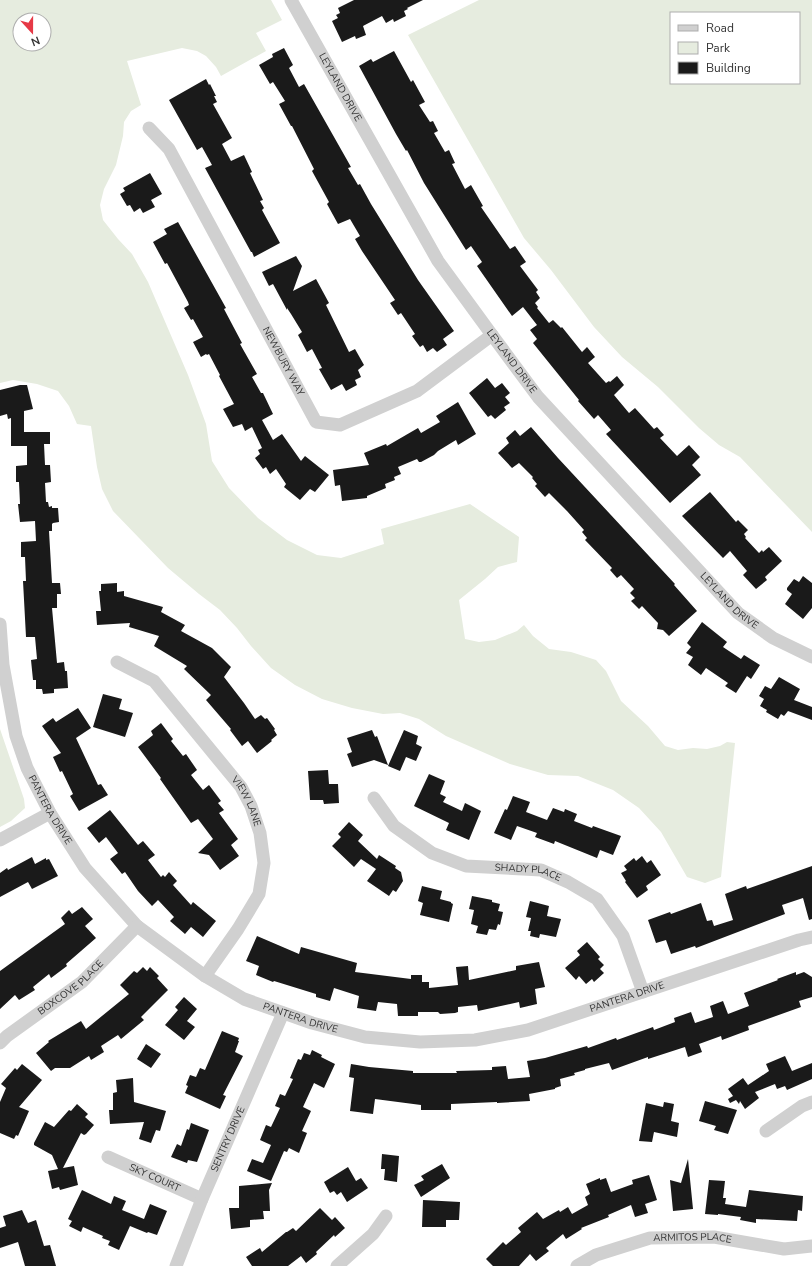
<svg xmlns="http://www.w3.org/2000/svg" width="812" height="1266" font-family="'Nunito Sans',sans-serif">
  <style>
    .green { fill: #e6ecdf; fill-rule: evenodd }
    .building { fill: #1a1a1a }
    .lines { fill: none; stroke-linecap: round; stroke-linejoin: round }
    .street { stroke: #d0d0d0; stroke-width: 13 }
    .labels { text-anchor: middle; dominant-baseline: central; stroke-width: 4; stroke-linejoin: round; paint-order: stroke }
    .street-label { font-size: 10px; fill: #333; stroke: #fff }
  </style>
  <rect width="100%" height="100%" fill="#fff"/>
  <!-- green -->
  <path class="green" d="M0,0H271L282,20L256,33L266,51L221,76L216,67L206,56L197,51L182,48L127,61L141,105L131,111L124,122L123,136L116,165L104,189L100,205L103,220L118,239L132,254L148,282L188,375L206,424L212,461L229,488L258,518L287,540L317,555L341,558L384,544L381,529L470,504L519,537L517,562L498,567L485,579L459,600L465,639L479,642L495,640L517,631L524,625L533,636L549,649L571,652L596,660L606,671L621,701L648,726L665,746L678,750L693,748L707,749L720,746L727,742L735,743L721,877L705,883L687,877L661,832L639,808L613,790L578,776L548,775L510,764L446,736L419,719L400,713L383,714L352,708L322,699L295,685L271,668L251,646L237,628L220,610L199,594L168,568L113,511L102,489L97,467L91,426L77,424L69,406L58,391L37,384L13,380L0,383ZM20,20H44V44H20Z
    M479,0H812V532L740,457L719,445L699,428L658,387L622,357L594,327L551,270L524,238L408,35ZM671,13H799V83H671Z
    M0,729L24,799L25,808L11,821L0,827Z"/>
  <!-- building -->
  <path class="building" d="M354,0H423L407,8L408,9L404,11L406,16L394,22L393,19L386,23L382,16L363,26L366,35L356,39L355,36L342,42L332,21L338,18L336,15L340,13L338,8Z
    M284,48L293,65L289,68L299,87L304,84L351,167L348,168L358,185L360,184L371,204L418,280L454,331L443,339L447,345L437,352L433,348L427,352L423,345L420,347L412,336L415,334L401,313L398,315L390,303L395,300L362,251L355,239L360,236L350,219L338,224L327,204L329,202L312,171L314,169L292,126H291L279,104L285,101L273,82L270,84L259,65L273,57L272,54Z
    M394,51L411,82L413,80L425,102L419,105L430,122L433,121L438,131L434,133L445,152L449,150L455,163L452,164L465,189L471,185L483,206L481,207L510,249L515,246L526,262L520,266L538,290L536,292L540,298L535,303L538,307L537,308L549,323L553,320L561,328L562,327L582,352L587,347L595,357L588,363L606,383L609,381L610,382L617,376L624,385L614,395L629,413L635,408L654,429L657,427L664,435L660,438L677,456L689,445L700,457L692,465L701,475L670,503L606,434L611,430L598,415L594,419L578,401L579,400L533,343L537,339L530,330L537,325L523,307L512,316L477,266L482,262L471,246L466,250L424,183L407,150L406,151L396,134L359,66L371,59L373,62Z
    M206,79L209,85L210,84L216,96H214L217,102L213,104L232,138L222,144L231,161L244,155L252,172L250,173L263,200L260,201L264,208L262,210L280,243L254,257L252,252H251L205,168L212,165L202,147L197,150L169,100Z
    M150,173L162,194L151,200L155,207L143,213L140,208L134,212L130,205L127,206L120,194L125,191L123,188Z
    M178,222L226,308L224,309L242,343L240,344L257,374L252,377L261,393H263L273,414L262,420L273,440L282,434L301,461L305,456L329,475L315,492L310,489L300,500L284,487L286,484L276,469L270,474L266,467L263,469L255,458L260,454L258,450L262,448L252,427L245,431L242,424L233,427L223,409L234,404L219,376L220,375L209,354L207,355L206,354L201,357L193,342L203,337L193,319L191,320L184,308L189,305L188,302L167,263L165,264L153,242L167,234L164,229Z
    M296,256L302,266L293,291L316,279L329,303L326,305L349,352L355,349L364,365L358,370L361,377L355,380L357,385L346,391L342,384L331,390L319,369L322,368L312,349L307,352L298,335L302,332L291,314L287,308V310L273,284L269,286L262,272Z
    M487,378L495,388L502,383L510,393L505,397L510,403L504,407L506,410L495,419L491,415L488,417L469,393Z
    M20,385H27L33,409L24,411V432H50V444H44L45,465H50L51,482L45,483L46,502H48L49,507L52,506V508H58L59,522L53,523L52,524V531H49L52,583H60L61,594H57V608H52L57,663L64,662L65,671H67L68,688L54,689V693L43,694L42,689H36V680H33L31,660L37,659L35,637H26L23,581H26L25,557H21V542L36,541L35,521L20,522L18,504H20L19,482H16V466L27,465V446H11V418L8,419L7,414L0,416V390Z
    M458,402L476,434L458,445L456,440L438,451L434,455L421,462H419L417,459L398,467L401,474L394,477L395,480L385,484L386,488L367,496V498L342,501L340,485L335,486L333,470L369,465L364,453L386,444L387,446L418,428L421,433L440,422L436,416Z
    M531,427L558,458L675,584L674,585L697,611L669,636L663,630L657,629L658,623L642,606L639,609L631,601L635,598L630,593L634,589L621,575L617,578L610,570L612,568L585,540L587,538L582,532L584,530L567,511L549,493L545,497L535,486L537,484L532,478L533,477L519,463L512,468L498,453L509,443L506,438L515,430L520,436Z
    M710,492L736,522L738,520L748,530L744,534L746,537L745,538L759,553L762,550L763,552L769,547L782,561L765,577L767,580L756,589L743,575L747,571L730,551L723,558L682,516Z
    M803,576L812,583V608L803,619L785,604L792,594L787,590V588L794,579L799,582Z
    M117,583V592L124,591V596L163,607L161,612L185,625L181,631L212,648L231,667L224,677L244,703L255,719L261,715L265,719L267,718L275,729L274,730L277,735L271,740L272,741L257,753L248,741L242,746L230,730L231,729L206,700L211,695L184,669L187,666L154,646L159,636L129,627L130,623L97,625L96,611H101L99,591H101V584Z
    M702,622L727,642L723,647L741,659L744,655L760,665L751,679L747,676L736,693L725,686L728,683L706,668L701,675L688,665L693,657L686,653L691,647L687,643Z
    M779,677L800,689L794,700L812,707V720L788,711L784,716L781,714L778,719L766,712L767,710L760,706L764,699L759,696L765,686L771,689Z
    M103,694L122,699L119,709L133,713L125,737L93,727Z
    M78,708L91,728L76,738L98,785L101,784L108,795L79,811L70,796L73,794L62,771L60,772L53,757L61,753L42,726L53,718L56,722Z
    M161,723L173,739L171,741L183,756L186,754L197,770L191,775L203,790L209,785L221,801L218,803L224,810L219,813L238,839L231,845L239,856L220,870L209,855L198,853L213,839L198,819L191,823L160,779L161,778L138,747L153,735L151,731Z
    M372,730L375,737L377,736L388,765L374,760L352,767L347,754L352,752L347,738Z
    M404,730L418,736L416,744L422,747L416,761L406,757L400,771L388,766Z
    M328,770L329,784H338L339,803L324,804L323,800H310L308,771Z
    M429,774L445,781L440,794L446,797L443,802L462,811L465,803L481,811L469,840L446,830L449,823L414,806Z
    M513,796L530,802L526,812L547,820L553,808L564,812L565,809L577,814L574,821L592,828L593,826L621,836L613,855L600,850L597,858L555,841L554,844L535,837L537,833L517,826L511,840L494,833L505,809L507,810Z
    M110,810L138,845L143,841L155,855L148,860L161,877L163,875L165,877L169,872L177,881L173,885L191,905L193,902L216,921L203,937L191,927L185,934L170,921L174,917L158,900L152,906L138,891L125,872L122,874L110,859L118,853L106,837L99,843L87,828Z
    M349,822L363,835L358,841L377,859L379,855L396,866L395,868L401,872L403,881L396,892L393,890L389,896L367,881L376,869L361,859L354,867L332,846L341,837L338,834Z
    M642,856L647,863L651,860L661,875L646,886L648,890L637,898L625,882L626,881L621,873L627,870L624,866L634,858L636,861Z
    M32,857L35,864L46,858V860L49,859L58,876L32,889L28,882L0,897V873L7,868L8,870Z
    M812,866V919L809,920L803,898L782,905L785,914L696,948L695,946L671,954L666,940L656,943L648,920L670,912L671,914L701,903L707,921L712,920L714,926L733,920L725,894L746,886L747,889Z
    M422,886L442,891L440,899L451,902V903L453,904L449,922L420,915L423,903L418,901Z
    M472,896L492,900V902L500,904L498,911L503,912L500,925L498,924L496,930L489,929L487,935L476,933L478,926L471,924L474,910L469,909Z
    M530,901L549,906L547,916L561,919L556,937L540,934L539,938L530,936L531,931H528L531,918L526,917Z
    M82,907L93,919L85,926L96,938L66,964L67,966L51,978L49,974L33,987L35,990L19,1000L15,995L0,1009V971L65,924L61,918L69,910L72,914Z
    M257,936L299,954L301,947L357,963L355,972L411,979V975H422V982H429V988L458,985L456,967L468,966L469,980L516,970V966L539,962L545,987L535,989L537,1004L520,1008L519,1002L478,1011L477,1005L458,1007V1012L455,1013L440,1014L438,1012H418V1016H398L397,1004L378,1002L376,1011L357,1008L359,996L334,988L330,1001L316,997V994L274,981L273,982L256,975L259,966L246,961Z
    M587,942L600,957L598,959L604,965L600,969L604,973L594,982L592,979L586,984L579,976L576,980L565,968L580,955L577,951Z
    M143,967L147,971L150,967L159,976L157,978L168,990L141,1017L144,1020L121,1039L118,1035L101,1046L104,1052L91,1060L89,1056L70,1068H55L51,1071L36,1053L49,1042L48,1041L81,1021L86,1029L129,994L120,985L134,971L137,973Z
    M796,972V975L804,972L812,977V997L799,1001L801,1007L748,1026L749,1030L722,1040L721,1036L699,1044L702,1052L688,1057L685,1047L648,1059V1057L612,1070L609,1063L585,1069V1070L574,1073L575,1075L560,1079L561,1086L555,1088V1089L529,1094L530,1101L497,1103V1102L451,1104V1110H421V1105L375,1099L373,1114L350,1111L354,1078L349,1077L351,1064L369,1067L413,1071V1073H457L456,1071L492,1070V1067L506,1066L508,1079L530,1077L527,1061L545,1058L587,1046L588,1048L616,1038L617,1040L653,1027L654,1030L675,1022L674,1018L691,1012L695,1023L713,1017L710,1006L723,1001L728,1014L749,1006L744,993L778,980L777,979Z
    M184,997L197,1009L187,1021L195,1027L184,1040L165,1025L178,1010L175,1007Z
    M222,1031L239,1038L238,1041H239L235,1052L243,1056L223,1095L226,1096L220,1109L185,1093L188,1086L186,1085L190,1075L196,1077L200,1068L205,1070Z
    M146,1044L161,1054L151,1068L137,1059Z
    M312,1050L322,1055L321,1057L335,1064L324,1088L314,1083L303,1107L311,1111L302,1131L307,1133L299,1153L289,1148L287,1152L284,1151L271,1181L247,1171L252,1159L263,1163L271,1145L260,1140L266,1125L271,1127L280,1108L275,1106L280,1094L285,1096L293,1079L290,1078L298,1059L301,1060L304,1053L310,1055Z
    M785,1056L792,1071L812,1063V1079L787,1090L785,1086L777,1089L775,1084L755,1092L759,1098L745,1109L740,1101L739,1104L736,1100L730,1103L728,1099L733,1096L728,1089L743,1078L748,1085L769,1071L766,1064Z
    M22,1064L42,1080L19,1107L29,1111L18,1136L16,1135L14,1139L0,1133V1102L6,1088L1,1084L15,1068L17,1070Z
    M133,1078L134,1102L166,1111L160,1131L156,1130L151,1143L139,1139L144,1122L110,1124L109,1110H113V1093L117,1092L116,1080Z
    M705,1101L737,1110L728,1134L714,1130L716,1126L699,1121Z
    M664,1102L674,1104L671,1121L679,1123L677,1137L654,1132L652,1142L639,1141L646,1103L663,1107Z
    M77,1104L88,1114L85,1117L94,1125L86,1134L84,1135L81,1133L63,1168L74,1166L78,1185L60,1190L59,1187L52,1189L48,1171L58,1169L52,1155L34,1145V1143L45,1122L54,1127L69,1110L71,1111Z
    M191,1123L209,1130L197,1162L188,1160L187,1163L171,1157L177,1144L181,1146L187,1129L189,1130Z
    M382,1154L399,1156L397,1182L384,1180L385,1169H381Z
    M688,1159L693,1209L673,1211L670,1180L681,1183Z
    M442,1164L450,1178L421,1197L414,1185L424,1180L421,1176Z
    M348,1167L356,1181L361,1178L368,1188L347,1202L341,1192L337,1195L334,1191L330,1193L324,1182Z
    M649,1175L657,1200L645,1204L648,1213L635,1217L631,1205L608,1215L609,1217L581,1228L582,1229L566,1239L563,1234L546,1248L549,1251L536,1261L530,1254L519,1266H493L486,1259L503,1242L506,1245L521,1232L518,1228L537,1212L543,1219L559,1210L560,1212L568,1207L572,1214L588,1205L585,1197L590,1194L586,1184L600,1178V1180L606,1178L611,1192L633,1184L632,1180Z
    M709,1180L725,1181L723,1198H726L725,1204L746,1207L749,1190L803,1196L802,1211L798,1210L797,1221L756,1219V1223L740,1220L741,1217L718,1214V1215L705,1214Z
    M272,1183L269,1190L270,1211H263L264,1219L250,1220V1227L231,1229L229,1208H239V1186Z
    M82,1190L111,1204L114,1196L126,1201L122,1210L144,1219L150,1204L167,1211L157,1235L148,1232L147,1233L130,1226L119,1250L108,1245L110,1241L102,1238L103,1236L94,1232L83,1227L81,1232L69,1226L72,1221L68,1219Z
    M423,1200L460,1202L459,1220H446V1227H422Z
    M320,1208L332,1220L335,1217L345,1228L335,1237L334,1235L316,1252L317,1254L306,1263L301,1256L288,1266H252L246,1257L260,1248L262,1252L286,1232H287L293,1228L296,1231Z
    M22,1210L28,1223L36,1220L44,1246L50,1245L56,1266H25L18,1242L0,1248V1228L6,1226L3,1216Z"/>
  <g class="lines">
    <!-- street -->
    <g class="street">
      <path id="s1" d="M291,0L438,261L492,335L538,397L738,613L773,638L812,657"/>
      <path id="s2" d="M149,128L169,149L316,422L340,425L417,391L492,335"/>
      <path id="s3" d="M0,624L3,665L16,736L27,768L50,813L85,868L137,926L205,976L244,999L312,1023L365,1037L420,1042L475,1040L528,1030L799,940L812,937"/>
      <path id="s4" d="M117,662L154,681L241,787L251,806L260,833L264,863L259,894L238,929L205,976"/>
      <path id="s5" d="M374,798L394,826L432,853L466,866L541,870L568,882L597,899L623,936L643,992"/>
      <path d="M0,840L50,813"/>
      <path id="s6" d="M0,1043L7,1036L82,982L137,926"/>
      <path d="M766,1131L802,1106L812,1102"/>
      <path id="s7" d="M108,1157L202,1199"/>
      <path id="s8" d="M176,1266L202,1199L283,1013"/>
      <path d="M337,1266L373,1234L386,1216"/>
      <path id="s9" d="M577,1266L596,1255L650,1238L714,1237L784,1249L812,1246"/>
    </g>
  </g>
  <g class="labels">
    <!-- street labels -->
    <g class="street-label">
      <text stroke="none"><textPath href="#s1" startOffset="100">LEYLAND DRIVE</textPath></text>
      <text stroke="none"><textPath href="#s2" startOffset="270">NEWBURY WAY</textPath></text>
      <text stroke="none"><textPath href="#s1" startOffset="424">LEYLAND DRIVE</textPath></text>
      <text stroke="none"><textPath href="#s1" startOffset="748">LEYLAND DRIVE</textPath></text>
      <text stroke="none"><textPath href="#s4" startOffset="194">VIEW LANE</textPath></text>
      <text stroke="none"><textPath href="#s3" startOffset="195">PANTERA DRIVE</textPath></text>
      <text stroke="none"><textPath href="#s5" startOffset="180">SHADY PLACE</textPath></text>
      <text stroke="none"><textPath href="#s6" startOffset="90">BOXCOVE PLACE</textPath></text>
      <text stroke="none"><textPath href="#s3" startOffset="866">PANTERA DRIVE</textPath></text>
      <text stroke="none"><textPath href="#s3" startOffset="530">PANTERA DRIVE</textPath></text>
      <text stroke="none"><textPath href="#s8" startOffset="137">SENTRY DRIVE</textPath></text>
      <text stroke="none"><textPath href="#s7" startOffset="51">SKY COURT</textPath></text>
      <text stroke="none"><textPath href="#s9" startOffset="121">ARMITOS PLACE</textPath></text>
    </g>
  </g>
  <!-- legend -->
  <rect x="670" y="12" width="130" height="72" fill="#ffffff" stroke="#adadad"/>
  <rect x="678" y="25" width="20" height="6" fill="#d0d0d0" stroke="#adadad"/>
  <text x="706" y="32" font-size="12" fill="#333333">Road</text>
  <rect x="678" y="42" width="20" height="12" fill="#e6ecdf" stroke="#adadad"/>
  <text x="706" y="52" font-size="12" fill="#333333">Park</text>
  <rect x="678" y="62" width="20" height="12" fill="#1a1a1a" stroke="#adadad"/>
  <text x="706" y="72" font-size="12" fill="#333333">Building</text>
  <!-- north arrow -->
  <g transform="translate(32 32) rotate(159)"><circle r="19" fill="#ffffff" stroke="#adadad"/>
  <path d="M0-3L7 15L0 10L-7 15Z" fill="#e63946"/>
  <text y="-6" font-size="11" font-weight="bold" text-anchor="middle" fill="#333333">N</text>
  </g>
</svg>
